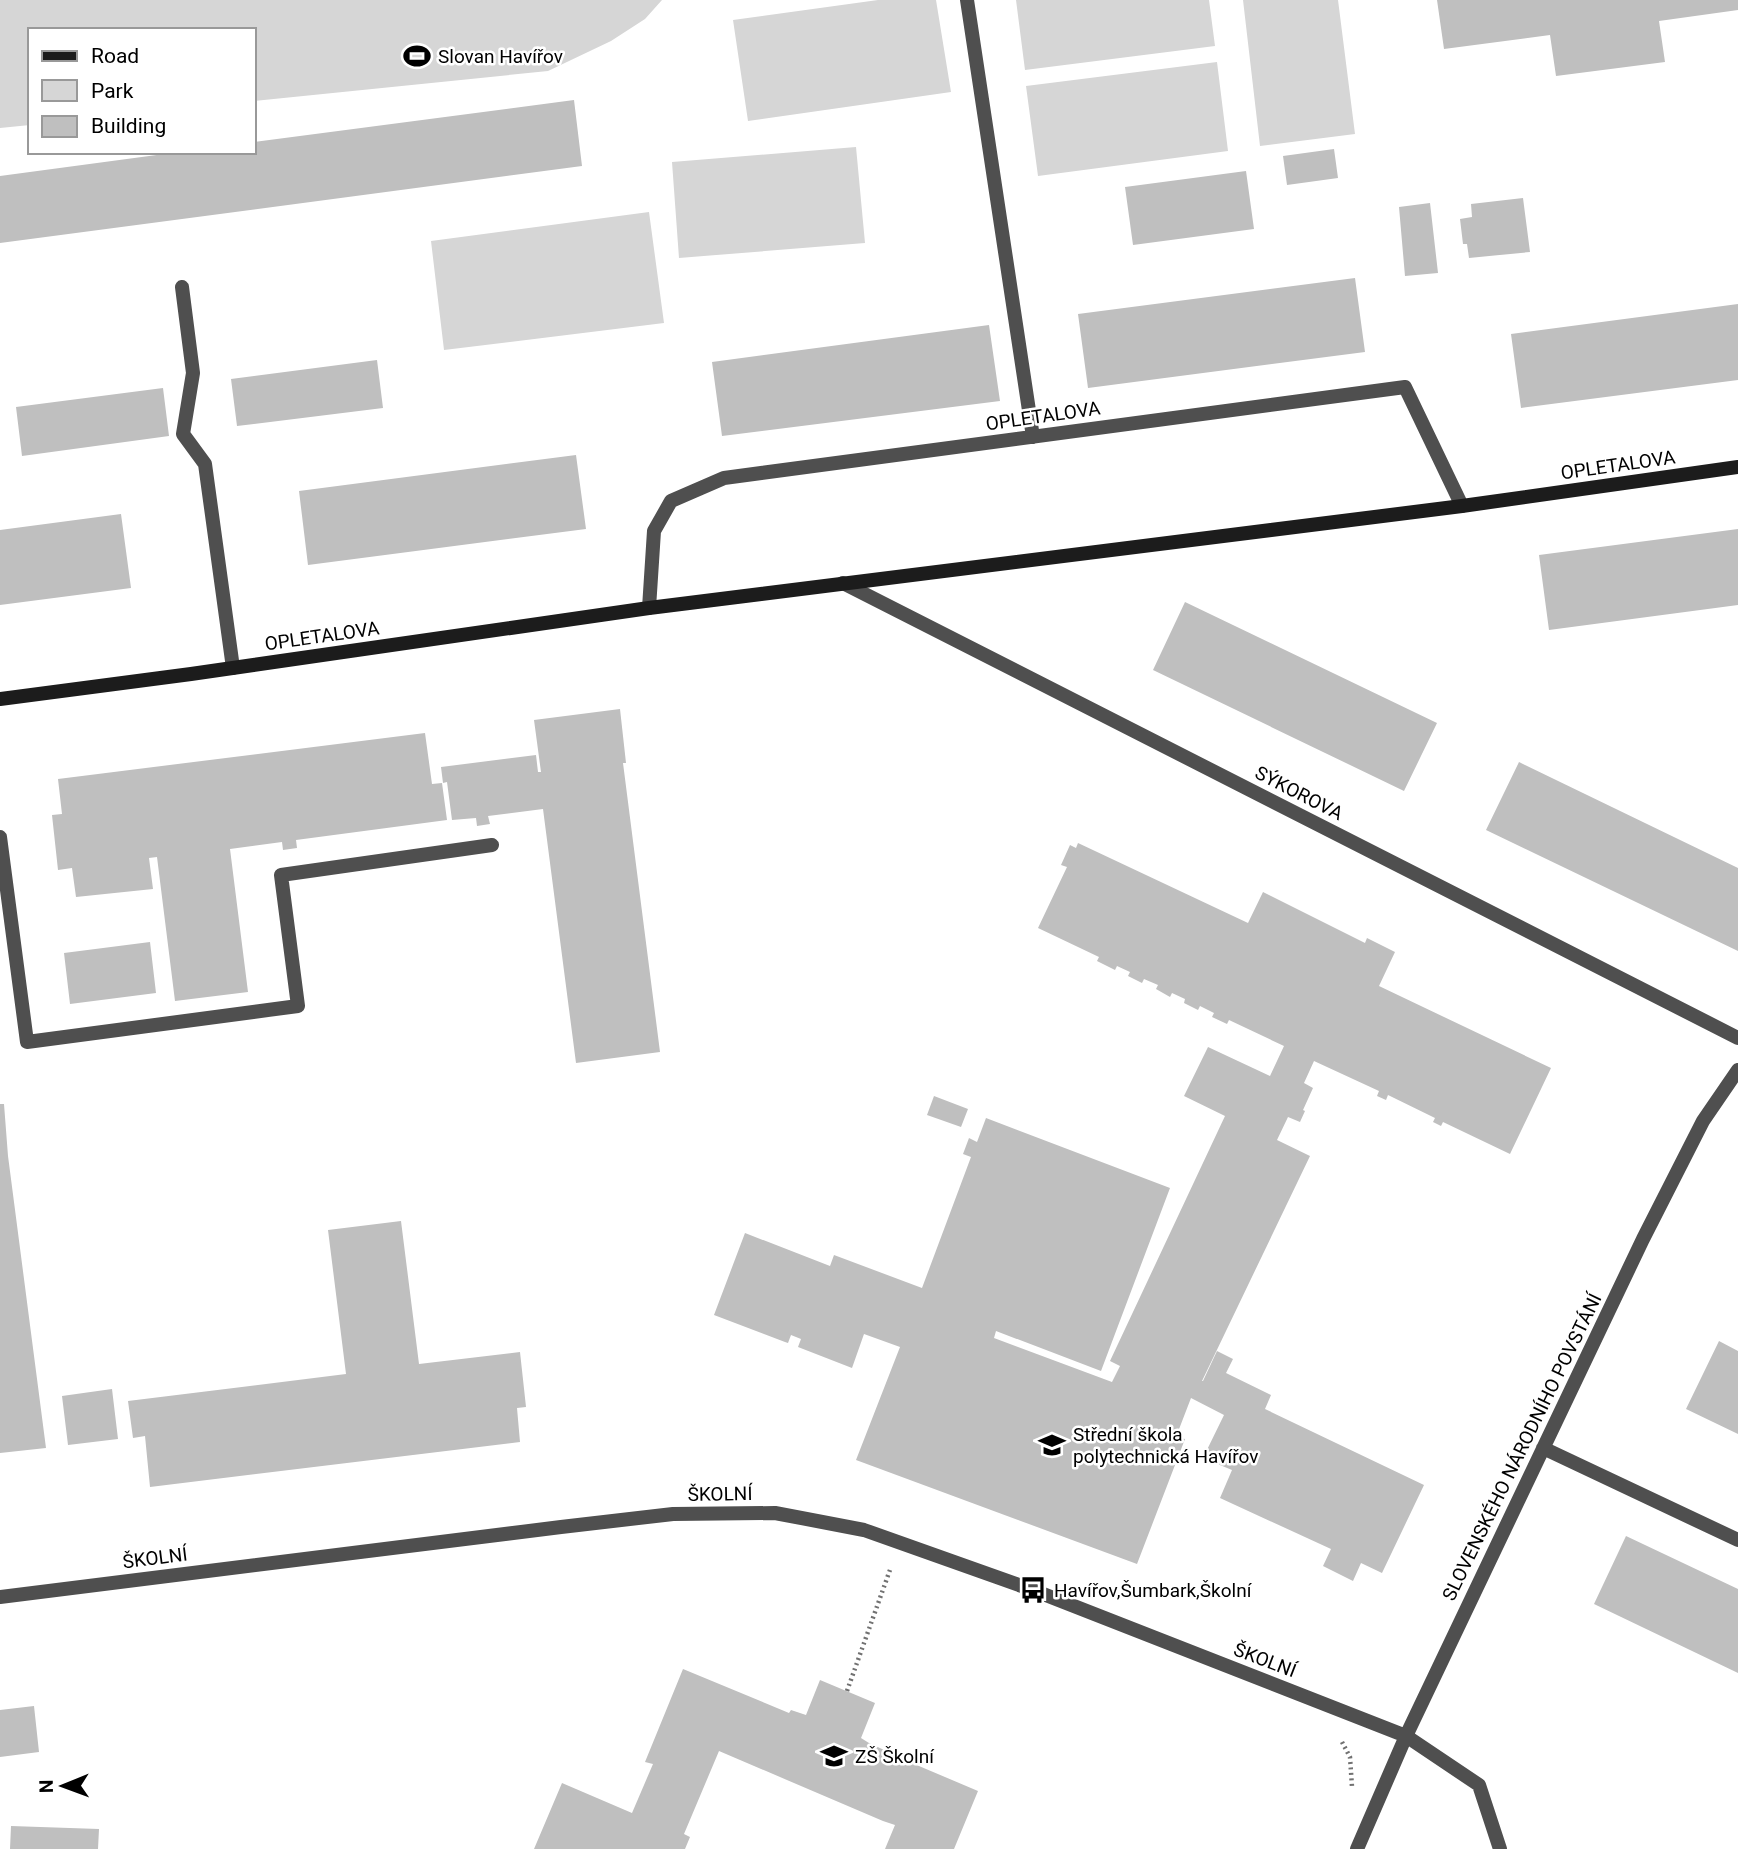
<svg xmlns="http://www.w3.org/2000/svg" width="1738" height="1849" font-family="Roboto,sans-serif">
  <style>
    .green { fill: #d6d6d6 }
    .building { fill: #bfbfbf }
    .lines { fill: none; stroke-linecap: round; stroke-linejoin: round }
    .path { stroke: #717171; stroke-width: 4.5; stroke-dasharray: 2 3.5; stroke-linecap: butt }
    .lane { stroke: #4f4f4f; stroke-width: 14 }
    .street { stroke: #4f4f4f; stroke-width: 14 }
    .secondary { stroke: #1c1c1c; stroke-width: 14 }
    .labels { text-anchor: middle; dominant-baseline: central; stroke-width: 5; stroke-linejoin: round; paint-order: stroke }
    .poi-label { font-size: 19px; fill: #000; stroke: #fff; text-anchor: start }
    .street-label { font-size: 19px; fill: #000; stroke: #fff }
  </style>
  <rect width="100%" height="100%" fill="#fff"/>
  <!-- green -->
  <path class="green" d="M0,0H662L645,19L611,41L548,71L254,101V30H30V125L0,128Z
    M878,0H936L951,92L748,121L733,20Z
    M1016,0H1209L1215,46L1025,70Z
    M1243,0H1338L1355,134L1260,146Z
    M1217,62L1228,151L1038,176L1026,86Z
    M856,147L865,243L679,258L672,162Z
    M649,212L664,323L444,350L431,241Z"/>
  <!-- building -->
  <path class="building" d="M1437,0H1738V10L1659,21L1665,62L1556,76L1550,35L1444,49Z
    M574,100L582,166L0,243V176L179,152H254V142Z
    M1334,149L1338,178L1287,185L1283,156Z
    M1246,171L1254,229L1133,245L1125,187Z
    M1523,198L1530,252L1469,258L1467,244H1463L1460,219L1472,217L1471,204Z
    M1430,203L1438,273L1405,276L1399,207Z
    M1355,278L1365,352L1088,388L1078,314Z
    M1738,304V380L1521,408L1511,334Z
    M989,325L1000,401L722,436L712,362Z
    M377,360L383,408L237,426L231,379Z
    M163,388L169,436L22,456L16,407Z
    M576,455L586,529L308,565L299,491Z
    M121,514L131,588L0,605V530Z
    M1738,529V605L1549,630L1539,555Z
    M1185,602L1437,723L1404,791L1153,670Z
    M620,709L626,763H623L660,1052L576,1063L543,809L488,816L490,824L477,826L476,818L452,820L447,782L443,783L441,767L536,755L538,772H541L534,720Z
    M425,733L432,784L442,783L447,820L296,840L297,848L283,850L282,842L230,849L248,992L175,1001L157,857L149,858L153,889L76,897L72,868L58,870L52,815L62,814L58,779Z
    M1519,762L1738,868V951L1486,830Z
    M1078,843L1248,923L1263,892L1365,943L1367,938L1395,952L1379,986L1551,1068L1510,1154L1443,1122L1441,1126L1433,1122L1435,1118L1388,1095L1386,1100L1377,1096L1379,1091L1314,1061L1304,1083L1313,1088L1303,1110L1305,1111L1300,1122L1288,1117L1277,1140L1310,1156L1202,1381H1203L1217,1351L1233,1359L1226,1373L1271,1395L1265,1409L1424,1485L1382,1573L1361,1563L1353,1581L1323,1566L1331,1549L1220,1498L1232,1470L1203,1458L1224,1415L1191,1398L1176,1437L1185,1439L1137,1564L856,1460L900,1347L864,1334L852,1368L798,1347L801,1339L791,1335L788,1343L785,1342L714,1315L745,1233L830,1266L834,1255L922,1288L971,1157L963,1154L969,1138L977,1142L986,1118L1170,1188L1101,1371L996,1331L994,1338L1112,1382L1120,1366L1110,1361L1225,1116L1184,1096L1208,1047L1270,1076L1284,1046L1229,1020L1227,1024L1212,1017L1214,1013L1200,1006L1198,1010L1184,1003L1185,999L1172,993L1170,997L1156,989L1158,985L1144,979L1142,983L1128,976L1130,972L1117,966L1115,970L1097,961L1099,957L1038,928L1067,867L1061,865L1070,845L1076,848Z
    M150,942L156,993L70,1004L64,953Z
    M934,1096L968,1109L961,1127L927,1115Z
    M0,1104H4L8,1156L46,1448L0,1453Z
    M401,1221L419,1364L520,1352L526,1407L517,1408L520,1442L150,1487L145,1436L133,1438L128,1401L346,1374L328,1230Z
    M1719,1341L1738,1351V1434L1686,1409Z
    M112,1389L118,1439L68,1445L62,1396Z
    M1626,1536L1738,1589V1673L1594,1604Z
    M683,1669L789,1713L791,1710L806,1715L820,1680L875,1703L861,1738L869,1743L919,1766L978,1791L954,1849H885L895,1825L883,1821L719,1751L684,1834L690,1837L685,1849H534L562,1783L632,1813L653,1764L645,1762Z
    M34,1706L39,1752L0,1757V1710Z
    M11,1826L99,1829L98,1849H10Z"/>
  <g class="lines">
    <!-- path -->
    <path class="path" d="M847,1691L891,1567
      M1342,1742L1350,1757L1352,1787"/>
    <!-- lane -->
    <path class="lane" d="M182,287L193,373L183,434L205,464L233,668
      M0,837L27,1042L298,1006L281,875L492,845"/>
    <!-- street -->
    <path class="street" d="M967,0L1033,437
      M843,583L1738,1038
      M649,608L654,531L671,501L724,478L1405,387L1462,506
      M1543,1448L1738,1540
      M0,1597L561,1527L673,1514L775,1513L864,1530L1033,1590L1406,1736L1479,1785L1500,1849
      M1357,1849L1406,1736L1643,1239L1703,1121L1738,1070"/>
    <!-- secondary -->
    <path class="secondary" d="M0,699L191,674L649,608L1462,506L1738,467"/>
  </g>
  <!-- icons -->
  <defs>
    <symbol id="stadium-bare" viewBox="-9 -9 18 18"><path d="M0-5a6.5 5 0 1 0 0 10a6.5 5 0 1 0 0-10ZM-3.5-1.8h7v3.6h-7Z" fill="#000" stroke="#fff" stroke-width="2.5" paint-order="stroke"/></symbol>
    <symbol id="school-bare" viewBox="-9 -9 18 18"><path d="M0-5L7-2L0 1L-7-2ZM-4 1L0 2.5L4 1V4Q0 6-4 4Z" fill="#000" stroke="#fff" stroke-width="2.5" paint-order="stroke"/></symbol>
    <symbol id="bus-bare" viewBox="-9 -9 18 18"><path d="M-5-6H5V4H4V6H2V4H-2V6H-4V4H-5ZM-3.5-4V0h7V-4ZM-3.5 1.2v1.5H-2V1.2ZM2 1.2v1.5H3.5V1.2Z" fill="#000" stroke="#fff" stroke-width="2.5" paint-order="stroke"/></symbol>
  </defs>
  <g fill-rule="evenodd">
    <use href="#stadium-bare" x="398" y="37" width="38" height="38"/>
    <use href="#school-bare" x="1033" y="1426" width="38" height="38"/>
    <use href="#bus-bare" x="1014" y="1571" width="38" height="38"/>
    <use href="#school-bare" x="815" y="1737" width="38" height="38"/>
  </g>
  <g class="labels">
    <!-- poi labels -->
    <g class="poi-label">
      <text x="438" y="56">Slovan Havířov</text>
      <text x="1073" y="1434">Střední škola<tspan x="1073" dy="22">polytechnická Havířov</tspan></text>
      <text x="1054" y="1590">Havířov,Šumbark,Školní</text>
      <text x="855" y="1756">ZŠ Školní</text>
    </g>
    <!-- street labels -->
    <g class="street-label">
      <text transform="translate(1043 416) rotate(-8)">OPLETALOVA</text>
      <text transform="translate(1618 465) rotate(-8)">OPLETALOVA</text>
      <text transform="translate(322 636) rotate(-8)">OPLETALOVA</text>
      <text transform="translate(1299 793) rotate(27)">SÝKOROVA</text>
      <text transform="translate(1522 1447) rotate(-64)">SLOVENSKÉHO NÁRODNÍHO POVSTÁNÍ</text>
      <text transform="translate(720 1494) rotate(-1)">ŠKOLNÍ</text>
      <text transform="translate(155 1558) rotate(-7)">ŠKOLNÍ</text>
      <text transform="translate(1265 1660) rotate(21)">ŠKOLNÍ</text>
    </g>
  </g>
  <!-- legend -->
  <rect x="28" y="28" width="228" height="126" fill="#ffffff" stroke="#999999" stroke-width="2"/>
  <rect x="42" y="51" width="35" height="10" fill="#1c1c1c" stroke="#999999" stroke-width="2"/>
  <text x="91" y="63" font-size="21" fill="#000000">Road</text>
  <rect x="42" y="80" width="35" height="21" fill="#d6d6d6" stroke="#999999" stroke-width="2"/>
  <text x="91" y="98" font-size="21" fill="#000000">Park</text>
  <rect x="42" y="116" width="35" height="21" fill="#bfbfbf" stroke="#999999" stroke-width="2"/>
  <text x="91" y="133" font-size="21" fill="#000000">Building</text>
  <!-- north arrow -->
  <g transform="translate(63 1786) rotate(269)" stroke="#ffffff" stroke-width="5" paint-order="stroke">
  <path d="M0-5L12 26L0 18L-12 26Z" fill="#000000"/>
  <text y="-10" font-size="19" font-weight="bold" text-anchor="middle" fill="#000000">N</text>
  </g>
</svg>
